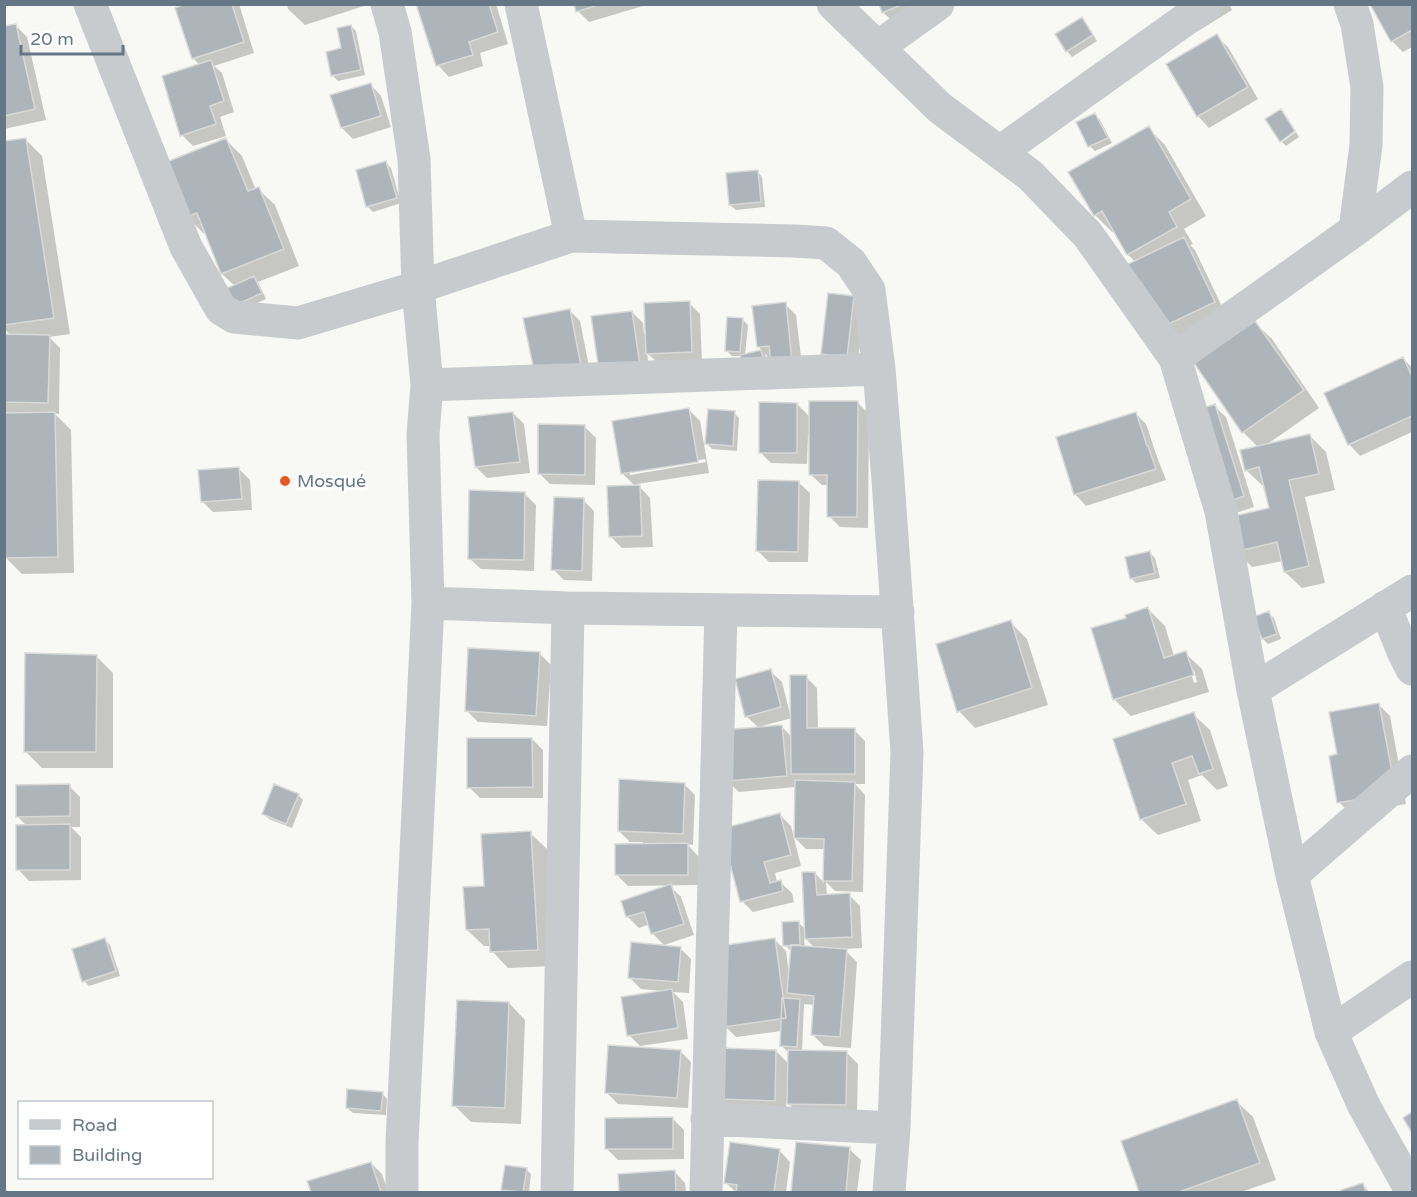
<svg xmlns="http://www.w3.org/2000/svg" width="1417" height="1197" font-family="'Varela Round',sans-serif">
  <style>
    .shadow { fill: #0003; fill-rule: evenodd }
    .building { fill: #adb5bb; stroke: #d9d9d7; stroke-width: 1.5 }
    .lines { fill: none; stroke-linecap: round; stroke-linejoin: round }
    .minor { stroke: #c7cbce; stroke-width: 33 }
    .poi-dot { fill: #ea5823; stroke: #fff; stroke-width: 2 }
    .labels { text-anchor: middle; dominant-baseline: central; stroke-width: 6; stroke-linejoin: round; paint-order: stroke }
    .poi-label { font-size: 18px; fill: #657787; stroke: #fff; text-anchor: start }
  </style>
  <rect width="100%" height="100%" fill="#f8f8f4"/>
  <!-- shadow -->
  <path class="shadow" d="M186,4H239L254,53L214,66L222,73L234,112L220,117L226,136L193,146L182,135L200,65L193,58Z
    M287,4H366L367,5L305,25L288,9Z
    M418,4H496L508,44L480,53L483,66L449,77L438,65Z
    M576,4H642L643,6L589,22L578,11Z
    M880,4H938L894,23L883,12Z
    M1177,4H1229L1232,10L1198,31L1187,20Z
    M1378,4H1412V47L1403,52L1392,41Z
    M1082,19L1087,25L1097,41L1072,57L1067,51Z
    M16,26L27,37L46,120L4,129V28Z
    M351,26L356,31L365,75L338,81L332,75Z
    M1216,36L1228,47L1258,99L1209,128L1198,116Z
    M370,84L381,96L391,127L353,139L342,128Z
    M1095,114L1100,120L1112,143L1095,151L1090,146Z
    M1148,128L1165,145L1206,216L1184,229L1193,244L1190,245L1195,250L1225,313L1167,341L1136,262L1128,255L1115,230L1112,232L1095,215Z
    M1296,132L1299,137L1286,146L1282,142Z
    M25,139L42,156L70,334L49,337L60,348L59,414L54,413L71,430L74,573L22,574L5,557L9,414L4,410V336H12L4,329V142Z
    M226,140L242,156L256,190L258,189L275,205L299,266L258,282L266,299L237,312L235,286L222,274L206,232L203,233L187,216Z
    M386,163L391,168L401,203L373,212L367,206Z
    M757,171L762,177L765,207L736,210L730,205Z
    M854,297L865,308L857,368L834,365L823,354Z
    M689,303L700,314L702,363L659,364L647,353L650,376L611,382L632,312L643,323L644,334H647Z
    M785,304L796,315L803,374L769,358L765,354L769,371L741,356H732L726,350L743,320L748,325L745,355L762,351L758,346Z
    M569,310L580,321L592,382L537,380Z
    M1255,323L1272,339L1319,408L1263,447L1310,436L1326,452L1335,490L1305,497L1325,583L1302,588L1285,572L1283,561L1252,567L1236,551L1271,509L1265,486H1263L1246,470L1259,448L1243,432Z
    M1403,358L1412,368V432L1360,456L1349,444Z
    M858,403L869,414L868,528L840,527L829,516V485H822L810,474L811,435H808L807,464L771,463L760,452L797,404L811,418Z
    M1214,406L1226,417L1254,507L1233,514Z
    M689,410L700,421L709,473L637,484L650,498L653,547L622,548L611,537L636,487L623,474L614,422ZM705,459L706,462L630,475V472Z
    M513,413L524,424L530,473L487,478L476,467Z
    M734,413L739,418L737,451L712,449L707,444Z
    M1135,413L1146,424L1157,457L1166,480L1086,506L1075,494Z
    M585,427L596,438L595,485L550,484L539,473Z
    M239,469L250,480L252,510L213,512L202,501Z
    M798,482L810,493L808,562H769L757,550Z
    M525,494L536,505L534,571L481,569L469,558Z
    M583,500L594,511L592,581L564,580L553,569Z
    M1150,553L1155,558L1160,578L1136,583L1131,578Z
    M1148,609L1165,626L1174,656L1185,653L1202,669L1209,692L1131,716L1114,699L1127,619ZM1190,670H1194L1197,682L1194,683Z
    M1268,613L1274,618L1281,639L1268,644L1263,639Z
    M1010,622L1027,639L1048,705L975,728L959,711Z
    M539,653L551,665L547,726L478,722L467,711Z
    M96,656L113,673V768H42L25,751Z
    M770,671L782,682L791,718L806,677L817,688L818,730H854L865,741V784H855L865,795L863,892L835,891L826,882L827,896L849,895L860,906L862,948L844,949L857,962L851,1048L824,1046L813,1035L815,1005L804,1004L802,1052L847,1053L858,1064L857,1116L800,1115L786,1101V1112L730,1110L719,1099L776,1051L790,1065V1051H787L781,1045L782,1031L736,1037L725,1026L775,940L786,951L789,973L792,950H790L785,945L799,923L806,930L815,873L824,883L825,849H806L795,838L796,787L739,792L727,781L782,727L792,737V718L758,727L746,716ZM804,937L816,949L805,948Z
    M1379,705L1390,716L1406,804L1350,813L1339,802V755Z
    M1193,714L1210,730L1228,786L1217,790L1202,775L1188,780L1201,821L1158,835L1141,819Z
    M532,739L543,750V798H480L469,787Z
    M684,784L695,795L693,845L687,844L698,856L699,885L628,886L617,875L643,845V842H630L619,831Z
    M69,786L80,797V827H71L81,837V880L29,881L18,869L27,826L17,816Z
    M298,795L303,800L292,828L269,819L264,814Z
    M780,815L791,826L801,866L775,873L777,882H780L792,893L794,902L753,912L742,901Z
    M530,833L547,849L553,966L508,968L492,951L491,946H484L467,930L486,887Z
    M670,886L681,897L694,935L664,945L652,933L650,924L639,928L627,916Z
    M105,940L110,945L120,976L89,986L84,981Z
    M680,948L691,959L689,993L673,992L683,1002L688,1039L640,1046L629,1035L663,991L641,989L629,977Z
    M509,1003L525,1020L521,1124L471,1122L454,1105Z
    M680,1051L691,1062L688,1108L618,1104L607,1093Z
    M382,1093L387,1099L386,1115L353,1113L347,1108Z
    M1236,1101L1253,1117L1276,1180L1241,1192H1141L1123,1142Z
    M673,1119L684,1130V1159L618,1160L607,1149Z
    M797,1144L849,1149L861,1160L857,1192H793Z
    M779,1150L790,1162L786,1192H736L726,1183Z
    M371,1163L382,1174L388,1192H312L309,1182Z
    M526,1169L531,1174L529,1192H505L502,1190Z
    M674,1171L685,1183L686,1192H621L620,1176Z
    M1362,1184L1369,1192H1343L1342,1191Z"/>
  <!-- building -->
  <path class="building" d="M185,4H232L244,42L192,59L175,8Z
    M416,4H489L498,32L469,42L473,55L436,66Z
    M574,4H601L576,12Z
    M879,4H903L882,13Z
    M1375,4H1412V30L1391,42L1371,6Z
    M1082,17L1093,35L1066,52L1055,34Z
    M16,24L35,109L4,116V26Z
    M351,25L361,70L331,76L326,52L341,48L337,28Z
    M1217,34L1248,87L1197,117L1166,64Z
    M211,60L224,101L210,106L216,124L180,136L162,76Z
    M371,83L381,116L341,128L330,95Z
    M1281,109L1295,131L1280,142L1265,119Z
    M1095,113L1108,138L1088,147L1076,122Z
    M1149,126L1191,199L1169,212L1177,227L1127,255L1102,211L1094,216L1068,172Z
    M26,138L54,318L4,325V141Z
    M226,138L248,191L259,187L284,249L221,274L197,213L186,217L164,163Z
    M386,161L397,198L366,207L356,170Z
    M758,170L761,202L729,205L726,173Z
    M1184,237L1215,302L1154,331L1124,266Z
    M254,276L262,293L231,307L223,290Z
    M828,293L854,296L847,357L821,354Z
    M690,301L692,352L646,354L644,303Z
    M786,302L792,363L771,365L769,346L757,347L752,306Z
    M570,309L582,371L536,380L523,318Z
    M632,311L640,366L599,371L591,316Z
    M727,317L743,318L740,352L725,351Z
    M1255,321L1304,390L1242,433L1194,363Z
    M4,334L50,335L48,403L4,402Z
    M761,350L765,366L743,372L740,355Z
    M1403,357L1412,376V416L1348,445L1324,393Z
    M809,401H858L857,517H827V475H809Z
    M759,402L797,403V453H759Z
    M1215,404L1244,496L1221,504L1192,412Z
    M689,408L698,462L621,474L612,421Z
    M708,409L735,411L733,446L705,444Z
    M55,412L58,557L4,558V413Z
    M513,412L520,462L475,467L468,417Z
    M1136,412L1147,446H1148L1156,469L1074,495L1056,437Z
    M538,424L585,425V475L538,474Z
    M1310,434L1319,474L1289,480L1309,566L1284,572L1277,542L1234,552L1226,518L1269,508L1259,467L1245,471L1240,450Z
    M239,467L242,499L201,502L198,470Z
    M758,480L799,481L798,552L756,551Z
    M640,485L642,536L609,537L607,486Z
    M469,490L525,492L524,560L468,559Z
    M554,497L584,498L582,571L551,570Z
    M1150,551L1155,573L1130,579L1125,557Z
    M1148,607L1164,658L1186,651L1194,675L1113,700L1091,628L1126,618L1125,615Z
    M1269,611L1277,634L1262,639L1253,617Z
    M1011,620L1032,688L957,712L936,644Z
    M468,648L540,652L536,716L465,711Z
    M25,653L97,655L96,752H24Z
    M771,669L781,707L745,717L735,679Z
    M790,675H807V728H855V774H791Z
    M1379,703L1396,793L1337,803L1329,756L1337,754L1329,712Z
    M1194,712L1213,769L1199,774L1192,756L1172,763L1186,804L1140,820L1113,739Z
    M782,725L787,776L726,781L721,730Z
    M467,738H532L533,787L467,788Z
    M619,779L685,783L683,834L618,831Z
    M795,780L855,782L852,881H823L824,839L794,838Z
    M70,784V816L16,817V785Z
    M274,784L299,794L286,824L262,814Z
    M780,813L791,855L764,862L770,883L781,880L783,891L740,902L721,829Z
    M70,824V870H16V825Z
    M531,831L538,950L490,952L489,929L466,930L463,887L484,886L481,834Z
    M688,843V875H615V844Z
    M802,872H815L817,895L850,893L852,937L805,939Z
    M671,884L684,924L651,934L644,912L626,917L621,901Z
    M799,921L800,945L783,946L782,922Z
    M105,938L116,971L82,982L72,949Z
    M775,938L786,1018L724,1027L713,947Z
    M631,942L681,947L678,982L628,978Z
    M791,945L847,949L840,1037L811,1035L814,996L787,993Z
    M672,989L678,1028L627,1036L621,997Z
    M782,998L800,999L797,1047L780,1046Z
    M457,1000L509,1002L505,1108L452,1106Z
    M608,1045L681,1050L677,1098L605,1093Z
    M719,1048L776,1050L775,1101L718,1099Z
    M788,1050L847,1051L846,1105L787,1104Z
    M347,1089L383,1092L381,1111L346,1108Z
    M1237,1099L1260,1163L1179,1192H1139L1121,1141Z
    M1412,1112V1133L1403,1118Z
    M673,1117V1149H605V1118Z
    M730,1142L780,1149L774,1192H736L737,1185L724,1183Z
    M796,1142L850,1147L846,1192H791Z
    M371,1162L381,1192H311L307,1181Z
    M505,1165L527,1168L523,1192L501,1190Z
    M675,1170L676,1192H619L618,1174Z
    M1363,1183L1366,1192H1342L1341,1190Z"/>
  <g class="lines">
    <!-- minor -->
    <path class="minor" d="M90,4L186,247L221,309L234,317L298,323L418,287L571,236L795,241L826,243L851,263L869,290L879,369L888,480L907,752L894,1128L889,1192
      M387,4L395,32L414,159L418,287L427,385L423,434L428,603L402,1143V1192
      M521,4L571,236
      M833,4L940,108L1030,175L1088,235L1175,358L1221,511L1253,690L1292,875L1331,1032L1364,1106L1412,1192
      M878,47L938,4
      M1000,152L1207,4
      M1355,230L1412,187
      M1175,358L1355,230L1366,145L1367,87L1357,24L1350,4
      M427,385L879,369
      M428,603L568,608L898,612
      M1385,607L1403,651L1412,669
      M1253,690L1412,591
      M1292,875L1412,771
      M1331,1032L1412,977
      M707,1119L894,1128
      M557,1192L568,608
      M706,1192L721,610"/>
  </g>
  <!-- markers -->
  <circle class="poi-dot" cx="285" cy="481" r="6"/>
  <g class="labels">
    <!-- poi labels -->
    <g class="poi-label">
      <text x="297" y="481">Mosqué</text>
    </g>
  </g>
  <!-- border -->
  <rect width="1417" height="1197" fill="none" stroke="#657787" stroke-width="12"/>
  <!-- legend -->
  <rect x="18" y="1101" width="195" height="78" fill="#ffffff" stroke="#c1c9cf" stroke-width="1.5"/>
  <rect x="30" y="1120" width="30" height="9" fill="#c7cbce" stroke="#c1c9cf" stroke-width="1.5"/>
  <text x="72" y="1131" font-size="18" fill="#657787">Road</text>
  <rect x="30" y="1146" width="30" height="18" fill="#adb5bb" stroke="#c1c9cf" stroke-width="1.5"/>
  <text x="72" y="1161" font-size="18" fill="#657787">Building</text>
  <!-- scale -->
  <path d="M21 45v9h102v-9" fill="none" stroke="#657787" stroke-width="3"/>
  <text x="30" y="45" font-size="18" fill="#657787" stroke="#ffffff" stroke-width="4.5" paint-order="stroke">20 m</text>
</svg>
